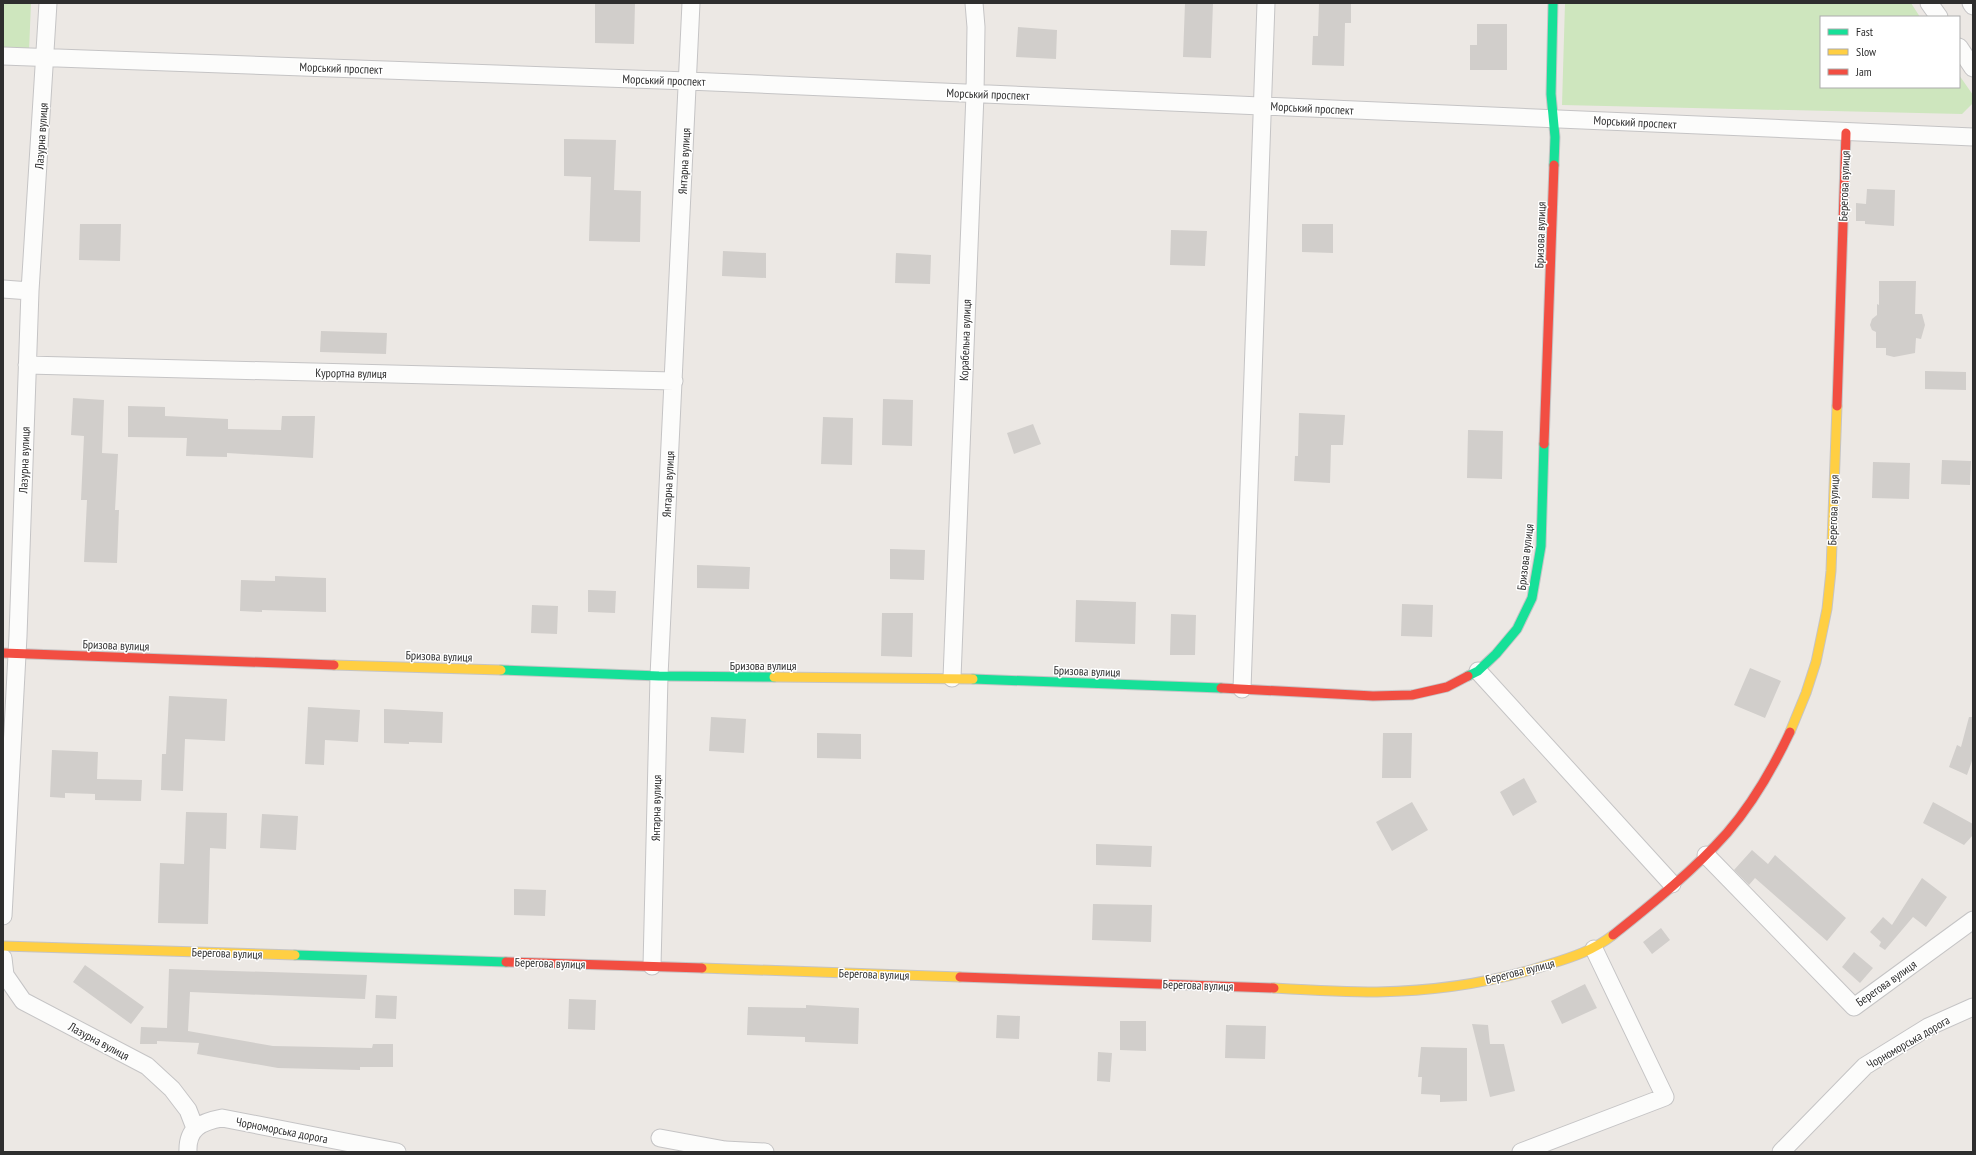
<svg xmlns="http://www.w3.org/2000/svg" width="1976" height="1155" font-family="'PT Sans Narrow',sans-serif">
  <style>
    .green { fill: #cee6be }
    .building { fill: #d1cecb }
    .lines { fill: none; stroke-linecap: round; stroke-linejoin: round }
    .street-casing { stroke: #c5c4c5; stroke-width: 19 }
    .fast-casing { stroke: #c5c4c5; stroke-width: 11 }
    .slow-casing { stroke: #c5c4c5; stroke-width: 11 }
    .jam-casing { stroke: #c5c4c5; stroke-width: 11 }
    .street { stroke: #fcfcfb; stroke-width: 17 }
    .fast { stroke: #16e098; stroke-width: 9 }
    .slow { stroke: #ffcf43; stroke-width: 9 }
    .jam { stroke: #f24e42; stroke-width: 9 }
    .labels { text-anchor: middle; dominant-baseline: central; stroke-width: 3; stroke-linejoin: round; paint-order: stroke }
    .street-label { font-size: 12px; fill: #2e2e2e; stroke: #fff }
  </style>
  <rect width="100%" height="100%" fill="#ece8e4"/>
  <!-- green -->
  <path class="green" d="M3,3H31L29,51H3Z
    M1565,3H1911L1920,17H1821V87H1959V75L1973,95V103L1962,114L1562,105Z"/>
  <!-- building -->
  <path class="building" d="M595,3H635L634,44L595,43Z
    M1185,3H1213L1211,58L1183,57Z
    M1319,3H1351V23H1345L1344,66L1312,65L1313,36H1318Z
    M1477,24H1507V70H1470V45H1477Z
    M1018,27L1057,30L1056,59L1016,57Z
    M564,139L616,140L614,190L641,191L640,242L589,241L591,177L564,176Z
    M1867,189L1895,190L1894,226L1865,224V221H1856V203L1866,204Z
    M80,224H121L120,261L79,260Z
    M1302,224H1333V253L1302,252Z
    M1171,230L1207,231L1205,266L1170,265Z
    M723,251L766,253V278L722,276Z
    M896,253L931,255L930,284L895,283Z
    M1879,281H1916L1915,314H1922L1925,325L1921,339L1916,338L1915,353L1894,357L1886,355V348H1876V332L1872,330L1870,325L1872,319L1877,315V304L1879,305Z
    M321,331L387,333L386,354L320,352Z
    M1925,371L1966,372V390L1925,389Z
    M73,398L104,400L102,453L118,454L115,510H119L117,563L84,562L87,500H81L84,436L71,435Z
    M883,399L913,400L912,446L882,445Z
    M128,406L165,407V416L228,419V429L281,430L282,416H315L313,458L227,453V457L186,456L187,438L128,437Z
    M1299,413L1345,415L1343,445H1331L1330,483L1294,481L1295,456H1298Z
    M823,417L853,418L852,465L821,464Z
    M1033,424L1041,444L1014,454L1007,433Z
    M1468,430L1503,431L1502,479L1467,478Z
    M1942,460L1971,461L1970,485L1941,484Z
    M1873,462L1910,463L1909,499L1872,498Z
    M890,549L925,550L924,580L890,579Z
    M697,565L750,567L749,589L697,588Z
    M275,576L326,578V612L262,610V612L240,611L241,580L275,581Z
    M588,590L616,591L615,613L588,612Z
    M1076,600L1136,602L1135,644L1075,642Z
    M1402,604L1433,605L1432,637L1401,636Z
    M532,605L558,606L557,634L531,633Z
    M882,613H913L912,657L881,656Z
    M1171,614L1196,615L1195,655H1170Z
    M1750,668L1781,681L1765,718L1734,705Z
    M169,696L227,699L225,741L185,739L183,791L161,790L162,754H166Z
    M308,707L360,710L358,742L325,740L324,765L305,764Z
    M384,709L443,712L442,743L409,742V744L384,743Z
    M711,717L746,719L744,753L709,751Z
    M1969,717H1973V758L1967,775L1949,767L1957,745L1961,747Z
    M817,733L861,734V759L817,758Z
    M1383,733H1412L1411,778H1382Z
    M52,750L98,752L97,779L142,780L141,801L95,800V794L65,793V798L50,797Z
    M1524,778L1537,802L1513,816L1500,792Z
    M1412,802L1428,830L1392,851L1376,822Z
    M1933,802L1973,824V835L1964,845L1923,823Z
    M186,812L227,813L226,849L210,848L208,924L158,923L160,863L184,864Z
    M262,814L298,816L296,850L260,848Z
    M1096,844L1152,846L1151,867L1096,865Z
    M1752,850L1768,864L1775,855L1846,918L1827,941L1755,878L1749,885L1734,870Z
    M1922,878L1947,897L1926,927L1913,917L1885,950L1879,946L1881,942L1870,932L1883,917L1892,925Z
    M514,889L546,890L545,916L514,915Z
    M1093,904L1152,905L1151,942L1092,940Z
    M1661,928L1670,940L1652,954L1643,942Z
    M1854,952L1873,968L1860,983L1842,967Z
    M85,965L144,1007L131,1024L73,982Z
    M169,969L367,975L365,999L190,992L188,1031L273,1046L372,1048L373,1044H393V1067H360V1070L278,1068L197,1054L199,1043L157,1041V1044H140L141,1027L167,1028Z
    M1585,984L1597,1008L1562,1024L1551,1001Z
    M376,995L397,996L396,1019L375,1018Z
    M569,999L596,1000L595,1030L568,1029Z
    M806,1005L859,1008L858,1044L805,1042V1037L747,1035L748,1007L806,1008Z
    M997,1015L1020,1016L1019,1039L996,1038Z
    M1120,1021H1146V1051L1120,1050Z
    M1472,1024L1488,1025L1490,1044H1504L1515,1091L1490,1097Z
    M1226,1025L1266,1026L1265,1059L1225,1058Z
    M1421,1047L1467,1048V1101L1440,1102V1095L1421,1094L1422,1077H1418Z
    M1098,1052L1112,1053L1110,1082L1097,1081Z"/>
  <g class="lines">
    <defs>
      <path id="street" d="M1929,3L1939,17
        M1971,3L1973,6
        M1959,47L1973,68
        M3,56L688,81L1973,137
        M3,289L30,291
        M27,365L674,381
        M1478,671L1672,884
        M952,678L975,94L976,27L974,3
        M1242,689L1266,3
        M1706,855L1854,1007L1973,920
        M3,916L18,636L30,291L48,3
        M3,958L5,975L23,1001L147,1066L172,1089L188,1110L195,1128
        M652,966L659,676L691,3
        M660,1138L725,1150L765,1152
        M188,1152C187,1128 201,1122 222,1118L397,1152
        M1521,1152L1665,1097L1594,949
        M1781,1152L1865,1066L1928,1027L1973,1007"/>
      <path id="fast" d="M1553,3L1551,94L1555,137L1554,165
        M501,670L659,676L774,677
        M1468,676L1478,671L1496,654L1517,629L1532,598L1541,546L1544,444
        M973,679L1221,688
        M295,955L506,962"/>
      <path id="slow" d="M334,665L501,670
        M774,677L973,679
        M1790,732L1806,693L1816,662L1827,609L1831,571L1837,406
        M3,946L295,955
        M702,968L960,977
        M1274,988C1308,990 1343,992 1377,992C1434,991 1496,982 1550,964C1573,957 1594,950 1613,935"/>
      <path id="jam" d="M1837,406L1846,133
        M1544,444L1554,165
        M3,653L334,665
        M1221,688L1373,696L1412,695L1447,687L1468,676
        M1613,935C1652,904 1694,870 1727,833C1753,803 1773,768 1790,732
        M506,962L702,968
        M960,977L1274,988"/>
    </defs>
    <!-- street casing -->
    <use href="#street" class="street-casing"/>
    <!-- fast casing -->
    <use href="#fast" class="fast-casing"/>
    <!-- slow casing -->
    <use href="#slow" class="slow-casing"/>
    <!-- jam casing -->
    <use href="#jam" class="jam-casing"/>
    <!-- street -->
    <use href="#street" class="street"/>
    <!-- fast -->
    <use href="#fast" class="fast"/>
    <!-- slow -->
    <use href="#slow" class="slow"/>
    <!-- jam -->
    <use href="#jam" class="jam"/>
  </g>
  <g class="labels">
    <!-- street labels -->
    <g class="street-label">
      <text transform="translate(341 68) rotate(2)">Морський проспект</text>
      <text transform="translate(664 80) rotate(2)">Морський проспект</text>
      <text transform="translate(988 94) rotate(2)">Морський проспект</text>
      <text transform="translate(1312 108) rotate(3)">Морський проспект</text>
      <text transform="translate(1635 122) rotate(3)">Морський проспект</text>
      <text transform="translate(41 136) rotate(-86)">Лазурна вулиця</text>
      <text transform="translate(684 161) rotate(-87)">Янтарна вулиця</text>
      <text transform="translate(1844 186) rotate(-88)">Берегова вулиця</text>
      <text transform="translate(1540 235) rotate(-88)">Бризова вулиця</text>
      <text transform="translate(965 340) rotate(-88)">Корабельна вулиця</text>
      <text transform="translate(351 373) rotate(1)">Курортна вулиця</text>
      <text transform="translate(24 460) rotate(-88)">Лазурна вулиця</text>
      <text transform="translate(668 484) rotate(-87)">Янтарна вулиця</text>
      <text transform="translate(1833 510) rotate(-88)">Берегова вулиця</text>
      <text transform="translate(1525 557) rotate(-83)">Бризова вулиця</text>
      <text transform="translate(116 645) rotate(2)">Бризова вулиця</text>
      <text transform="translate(439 656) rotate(2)">Бризова вулиця</text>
      <text x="763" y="665">Бризова вулиця</text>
      <text transform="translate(1087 671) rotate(2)">Бризова вулиця</text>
      <text transform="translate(656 808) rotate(-89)">Янтарна вулиця</text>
      <text transform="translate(227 953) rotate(2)">Берегова вулиця</text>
      <text transform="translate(550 963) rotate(2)">Берегова вулиця</text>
      <text transform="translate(1520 971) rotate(-14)">Берегова вулиця</text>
      <text transform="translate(874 974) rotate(2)">Берегова вулиця</text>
      <text transform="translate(1886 983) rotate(-35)">Берегова вулиця</text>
      <text transform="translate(1198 985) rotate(2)">Берегова вулиця</text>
      <text transform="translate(99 1041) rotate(28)">Лазурна вулиця</text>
      <text transform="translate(1908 1042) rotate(-30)">Чорноморська дорога</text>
      <text transform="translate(282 1130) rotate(11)">Чорноморська дорога</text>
    </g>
  </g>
  <!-- border -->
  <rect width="1976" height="1155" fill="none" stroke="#2e2e2e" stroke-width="8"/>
  <!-- legend -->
  <rect x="1820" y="16" width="140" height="72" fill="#ffffff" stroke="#ababab"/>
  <rect x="1828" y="29" width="20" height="6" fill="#16e098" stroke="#ababab"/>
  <text x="1856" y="36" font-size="12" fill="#2e2e2e">Fast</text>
  <rect x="1828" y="49" width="20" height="6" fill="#ffcf43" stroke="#ababab"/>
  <text x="1856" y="56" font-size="12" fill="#2e2e2e">Slow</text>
  <rect x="1828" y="69" width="20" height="6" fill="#f24e42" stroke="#ababab"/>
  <text x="1856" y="76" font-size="12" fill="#2e2e2e">Jam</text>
</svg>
